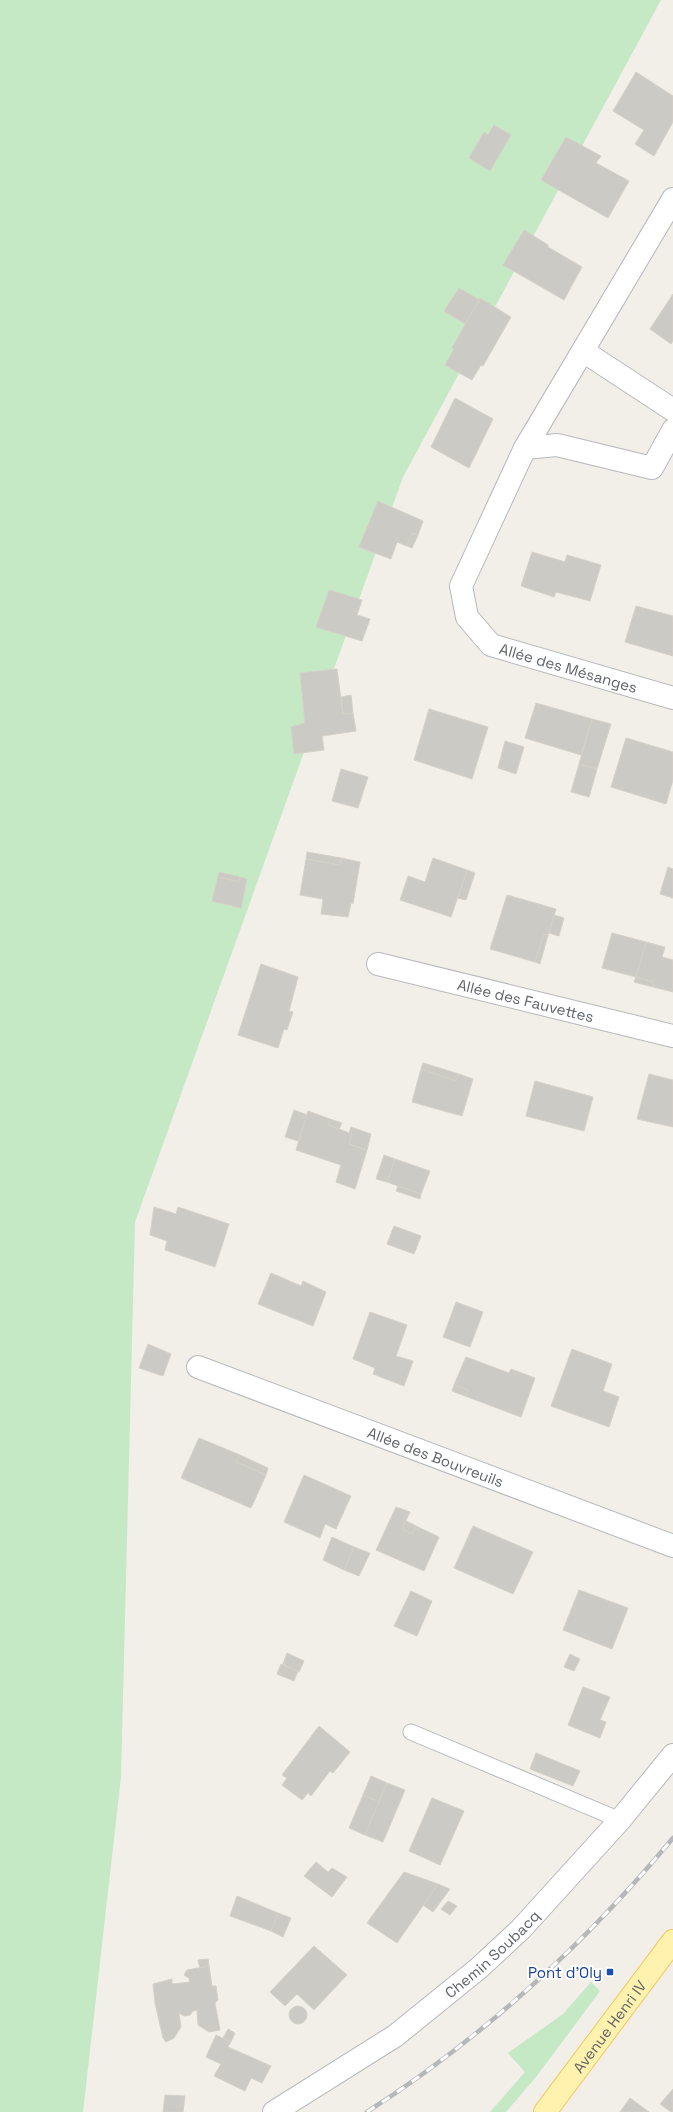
<svg xmlns="http://www.w3.org/2000/svg" width="673" height="2112" font-family="'Space Grotesk',sans-serif">
  <style>
    .green { fill: #c5e8c5 }
    .building { fill: #cccac5; stroke: #d6d1c6 }
    .lines { fill: none; stroke-linecap: round; stroke-linejoin: round }
    .lane-casing { stroke: #b5b8bc; stroke-width: 17 }
    .street-casing { stroke: #b5b8bc; stroke-width: 24 }
    .primary-casing { stroke: #f2c960; stroke-width: 24 }
    .lane { stroke: #fff; stroke-width: 15 }
    .street { stroke: #fff; stroke-width: 22 }
    .primary { stroke: #fff2af; stroke-width: 22 }
    .rail-casing { stroke: #b6b7b8; stroke-width: 4.5 }
    .rail { stroke: #fff; stroke-width: 3; stroke-dasharray: 9; stroke-linecap: butt }
    .transit-dot { fill: #1a4fb4; stroke: #fff; stroke-width: 1.5 }
    .labels { text-anchor: middle; dominant-baseline: central; stroke-width: 4; stroke-linejoin: round; paint-order: stroke }
    .street-label { font-size: 15px; fill: #5f6368; stroke: #fff }
    .transit-label { font-size: 15px; fill: #164399; stroke: #fff; text-anchor: end }
  </style>
  <rect width="100%" height="100%" fill="#f1efe8"/>
  <!-- green -->
  <path class="green" d="M0,0H661L403,477L135,1222L121,1777L83,2112H0Z
    M591,1982L600,1991L536,2077L506,2112H490L525,2072L508,2053L563,2014Z"/>
  <!-- building -->
  <path class="building" d="M636,72L673,96V122L654,156L635,144L644,130L613,111Z
    M494,125L511,135L490,171L469,158L484,132L488,135Z
    M566,137L601,156L596,163L629,181L608,218L541,180Z
    M524,230L548,245V247L582,267L564,300L503,265Z
    M459,288L480,300L465,324L444,311Z
    M673,294V341L671,344L650,329Z
    M480,298L511,317L483,366L481,365L472,380L445,365L454,349L452,348Z
    M455,398L493,419L469,468L431,447Z
    M378,501L423,521L418,535L412,533L407,546L397,542L391,559L359,547Z
    M412,533L418,535L412,548L407,546Z
    M532,552L565,562L567,555L601,565L590,601L556,592L554,597L521,586Z
    M329,590L362,600L357,615L370,619L362,641L316,627Z
    M636,606L673,616V656L625,642Z
    M337,669L343,714L353,713L356,731L322,736L324,750L294,754L291,727L305,723L300,673Z
    M351,695L353,713L343,714L341,697Z
    M536,703L592,719L581,755L525,738Z
    M429,709L488,727L472,779L414,760Z
    M592,719L611,724L597,769L579,764Z
    M626,738L673,752V780L666,804L611,787Z
    M505,741L524,747L516,774L498,768Z
    M579,764L597,769L589,797L571,792Z
    M341,769L368,777L358,808L332,801Z
    M307,852L341,858L340,865L306,859Z
    M341,858L360,862L353,904L351,903L348,917L321,914L323,899L300,895L306,859L340,865Z
    M433,858L467,870L451,917L400,900L408,876L425,882Z
    M668,867L673,869V898L660,894Z
    M467,870L475,873L466,900L458,898Z
    M219,872L240,877L239,882L218,877Z
    M218,877L239,882L240,877L247,879L241,908L212,901Z
    M507,895L556,909L548,935L544,934L535,962L490,949Z
    M554,915L564,918L559,936L549,933Z
    M612,933L646,942L636,977L602,968Z
    M544,934L548,935L540,964L535,962Z
    M646,942L665,947L662,957L673,960V992L653,987L654,982L636,977Z
    M261,964L298,977L289,1011L293,1012L287,1030L284,1029L278,1048L238,1035Z
    M636,977L654,982L653,987L634,982Z
    M423,1063L459,1074L456,1081L421,1069Z
    M421,1069L456,1081L459,1074L473,1079L462,1116L412,1102Z
    M649,1074L673,1080V1127L637,1119Z
    M535,1081L593,1097L584,1131L526,1116Z
    M294,1110L307,1115L298,1141L285,1137Z
    M308,1111L330,1119L329,1125L352,1134L349,1144L367,1150L355,1189L336,1182L341,1165L296,1150Z
    M330,1119L342,1123L339,1129L329,1125Z
    M351,1127L371,1134L367,1150L349,1144L352,1134L349,1133Z
    M384,1155L395,1159L387,1182L376,1179Z
    M395,1159L430,1171L421,1194L387,1182Z
    M398,1186L421,1194L420,1199L396,1191Z
    M154,1207L176,1214L178,1207L229,1224L215,1267L165,1250L167,1241L150,1235Z
    M394,1226L421,1236L414,1254L387,1244Z
    M271,1273L301,1286L303,1281L326,1292L313,1326L258,1304Z
    M456,1302L483,1312L470,1347L443,1337Z
    M370,1312L407,1325L396,1356L413,1361L404,1386L373,1374L375,1368L353,1359Z
    M148,1344L171,1354L163,1376L139,1368Z
    M572,1349L612,1364L603,1391L619,1397L609,1427L551,1406Z
    M466,1357L509,1373L511,1369L535,1378L521,1417L465,1396L468,1390L454,1385Z
    M454,1385L468,1390L465,1396L452,1391Z
    M199,1438L240,1455L236,1462L266,1475L251,1508L181,1478Z
    M240,1455L268,1468L266,1475L236,1462Z
    M304,1475L351,1496L336,1529L325,1524L320,1538L284,1522Z
    M396,1507L410,1512L402,1529L412,1534L416,1526L439,1537L424,1571L376,1550Z
    M406,1521L416,1526L412,1534L402,1529Z
    M473,1526L533,1552L513,1594L454,1568Z
    M332,1537L354,1547L344,1570L323,1560Z
    M354,1547L370,1553L359,1576L344,1570Z
    M579,1590L628,1608L612,1649L563,1630Z
    M411,1591L432,1601L417,1636L394,1626Z
    M287,1653L304,1661L299,1672L283,1664Z
    M570,1654L580,1659L574,1671L564,1667Z
    M281,1664L298,1671L294,1681L277,1674Z
    M583,1687L610,1697L600,1720L606,1722L600,1738L568,1725Z
    M319,1726L350,1752L333,1773L330,1771L311,1796L308,1793L302,1800L282,1785L287,1778L282,1775Z
    M536,1753L580,1771L573,1786L530,1769Z
    M371,1776L387,1783L379,1802L363,1795Z
    M387,1783L405,1790L383,1842L365,1835Z
    M363,1795L379,1802L365,1835L349,1828Z
    M432,1798L464,1811L440,1865L409,1851Z
    M316,1862L328,1872L332,1868L347,1877L332,1897L304,1876Z
    M404,1872L438,1884L397,1943L367,1923Z
    M438,1884L450,1889L433,1912L423,1905Z
    M237,1896L278,1913L271,1931L230,1916Z
    M448,1901L457,1906L450,1915L441,1909Z
    M278,1913L291,1918L283,1937L271,1931Z
    M314,1946L347,1975L314,2010L297,1994L285,2006L270,1992Z
    M208,1959L209,1966L200,1968L198,1960Z
    M209,1966L212,1986H216L218,2000L215,2003L220,2030L209,2032L198,2025L197,2010L193,2011L190,2015L184,2016L179,2013L181,2027L174,2038L166,2042L163,2038L155,2003L153,1984L172,1979V1984L190,1982L189,1978L184,1975L187,1970Z
    M289 2015a9 9 0 1 1 18 0a9 9 0 1 1-18 0Z
    M228,2029L235,2033L231,2042L223,2038Z
    M216,2035L231,2042L228,2047L271,2066L262,2083L251,2078L245,2091L214,2076L221,2064L206,2057Z
    M673,2089V2112H671L660,2104Z
    M165,2095L185,2096L183,2112H163Z
    M630,2098L649,2112H620Z"/>
  <g class="lines">
    <defs>
      <path id="lane" d="M411,1732L620,1820"/>
      <g id="street">
        <path id="s1" d="M673,199L525,448L461,586L467,617L491,645L673,698"/>
        <path d="M583,351L673,410"/>
        <path d="M525,448L557,445L652,468L673,430"/>
        <path id="s2" d="M378,964L673,1036"/>
        <path id="s3" d="M198,1367L673,1546"/>
        <path id="s4" d="M274,2112L395,2036L479,1968L521,1929L620,1820L673,1755"/>
      </g>
      <g id="primary">
        <path id="s5" d="M545,2112L673,1941"/>
      </g>
    </defs>
    <!-- lane casing -->
    <use href="#lane" class="lane-casing"/>
    <!-- street casing -->
    <use href="#street" class="street-casing"/>
    <!-- primary casing -->
    <use href="#primary" class="primary-casing"/>
    <!-- lane -->
    <use href="#lane" class="lane"/>
    <!-- street -->
    <use href="#street" class="street"/>
    <!-- primary -->
    <use href="#primary" class="primary"/>
    <defs>
      <path id="rail" d="M367,2112C482,2038 586,1943 673,1838"/>
    </defs>
    <!-- rail casing -->
    <use href="#rail" class="rail-casing"/>
    <!-- rail -->
    <use href="#rail" class="rail"/>
  </g>
  <!-- markers -->
  <rect class="transit-dot" x="606" y="1968" width="8" height="8" rx="2"/>
  <g class="labels">
    <!-- street labels -->
    <g class="street-label">
      <text stroke="none"><textPath href="#s1" startOffset="591">Allée des Mésanges</textPath></text>
      <text stroke="none"><textPath href="#s2" startOffset="152">Allée des Fauvettes</textPath></text>
      <text stroke="none"><textPath href="#s3" startOffset="254">Allée des Bouvreuils</textPath></text>
      <text stroke="none"><textPath href="#s4" startOffset="270">Chemin Soubacq</textPath></text>
      <text stroke="none"><textPath href="#s5" startOffset="107">Avenue Henri IV</textPath></text>
    </g>
    <!-- transit labels -->
    <g class="transit-label">
      <text x="602" y="1972">Pont d'Oly</text>
    </g>
  </g>
</svg>
